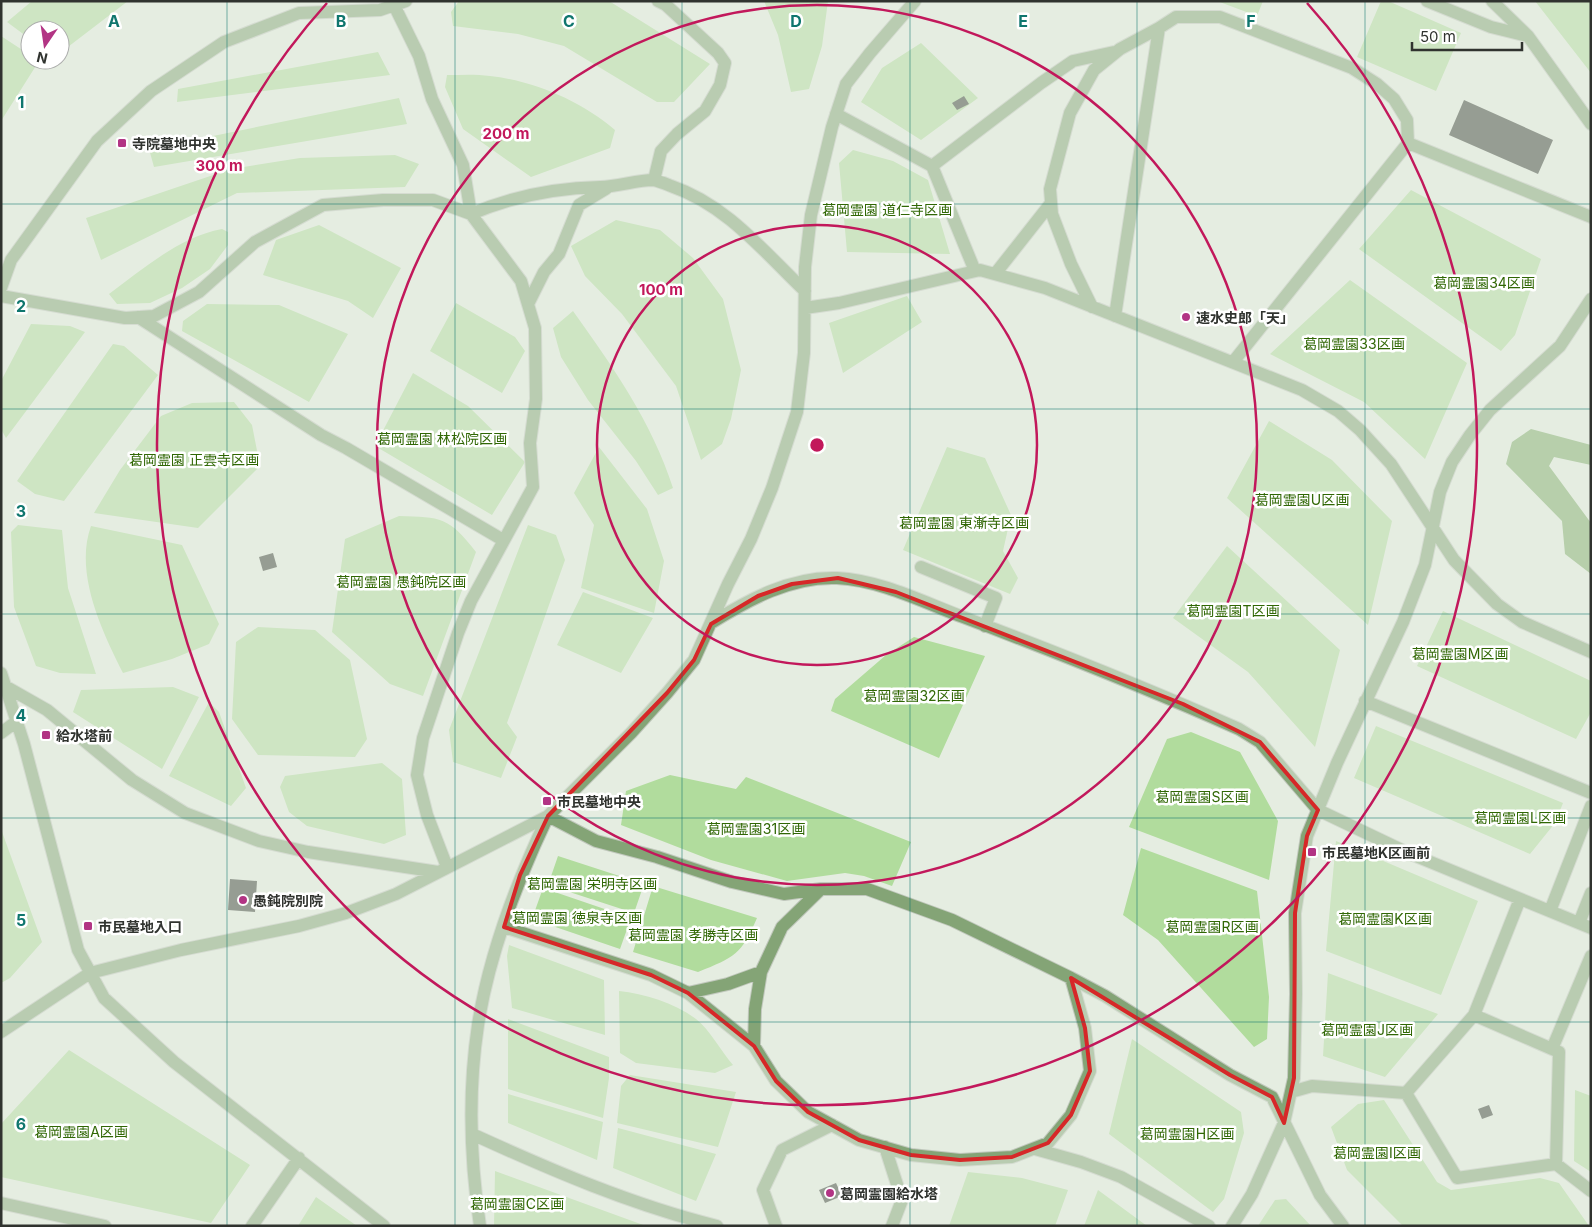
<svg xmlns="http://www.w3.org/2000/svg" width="1592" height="1227" font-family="Inter,'Noto Sans JP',sans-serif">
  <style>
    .green { fill: #b1dc9d }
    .water { fill: #7eab69 }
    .building { fill: #363d33 }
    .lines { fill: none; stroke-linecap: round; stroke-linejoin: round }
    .minor-casing { stroke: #c1c8bd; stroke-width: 14 }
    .minor { stroke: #84a476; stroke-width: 12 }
    .marked { fill: none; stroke: #d62828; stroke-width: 4; stroke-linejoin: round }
    .grid { fill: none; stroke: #0f766e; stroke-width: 1; stroke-opacity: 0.55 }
    .ring { fill: none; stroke: #c2185b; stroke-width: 2.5 }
    .poi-dot { fill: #b23484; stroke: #fff; stroke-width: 2 }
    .labels { text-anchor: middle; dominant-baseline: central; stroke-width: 5; stroke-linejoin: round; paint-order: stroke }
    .poi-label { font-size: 14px; font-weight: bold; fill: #30332f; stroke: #fff; text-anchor: start }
    .park-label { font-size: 14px; fill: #306704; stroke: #fff }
    .grid-label { font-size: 16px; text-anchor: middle; font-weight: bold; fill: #0f766e; stroke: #fff; stroke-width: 5; stroke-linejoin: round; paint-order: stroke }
    .centre { fill: #c2185b; stroke: #fff; stroke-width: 2.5 }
    .ring-label { font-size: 15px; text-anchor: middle; font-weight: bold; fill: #c2185b; stroke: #fff; stroke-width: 5; stroke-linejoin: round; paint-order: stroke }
  </style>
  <rect width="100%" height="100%" fill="#e5ede1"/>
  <!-- green -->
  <path class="green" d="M32,1H128L60,53V30H30V39L7,22Z
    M459,1H609L710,64L674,102H657L564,46L518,34L453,26L451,12Z
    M764,1H828L822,46L809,89L791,92L778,35Z
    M1217,1H1263L1257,16Z
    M1381,1H1388L1461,33L1436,91L1357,57Z
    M1535,1H1591V73Z
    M1,36L30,55V60L39,61L1,121Z
    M921,43L978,98L921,140L861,102L882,68Z
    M378,52L390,75L177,102L178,89Z
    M447,75C461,75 476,74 490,76C535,81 581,101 615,130L610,148L531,177L463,129L445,87Z
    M399,98L407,124L154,167L149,149Z
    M853,150L893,161L928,180L950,254L847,252L839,163Z
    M395,155L419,164L405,187L237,193L101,260L86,218L231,169L300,158Z
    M1411,190L1541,259L1515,335L1501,351L1359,249Z
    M616,220L660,230L693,258L723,299L741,370L731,419L722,444L701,460L676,386L622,314L585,276L571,246Z
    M319,225L401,268L373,318L348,301L263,275L276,240Z
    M222,229L228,232V245L210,269L182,288L150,303L117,304L109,294C143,269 179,237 222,229Z
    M1350,280L1467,363L1425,459L1364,402L1270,354Z
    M907,296L922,322L843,373L829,323Z
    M456,303L515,337L525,351L502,393L430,351Z
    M207,304L279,305L348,334L309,402L182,331L183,321Z
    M573,311C613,367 652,422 673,488L658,495L636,461L588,400L561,357L553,328Z
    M31,324L70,326L85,332L6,438L1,429V381Z
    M113,344L124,346L158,375L64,501L35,494L17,481Z
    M413,373L468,406L525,462L492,515L375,446Z
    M234,402L252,425L260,466L198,528L94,513L120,470L161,416L192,403Z
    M1269,421L1332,460L1392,521L1368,625L1227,498Z
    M599,447L647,509L664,561L654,613L581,588L594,525L574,493Z
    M947,447L985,458L1011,515L1003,551L1018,578L1010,594L903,550Z
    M399,516C441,517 449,517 476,552L423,696L390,684L332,632L345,539Z
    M18,525L62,530L68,588L96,674L60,673L36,666L14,607L11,532Z
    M528,525L556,535L565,560L507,723L517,737L501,778L453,762L449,730Z
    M91,526L182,545L219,624L209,644L172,659L123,673C102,631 74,573 91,526Z
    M1227,546L1340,650L1315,747L1248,672L1173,618Z
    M583,592L653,618L621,673L557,645Z
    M1443,611L1591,681V712L1576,739L1417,666Z
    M258,627L315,630L350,660L367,739L355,757L258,755L232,719L236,642Z
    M914,637L985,656L939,758L831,711L835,699L886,655Z
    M173,687L199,697L162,769L73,712L81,690Z
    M209,702L219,712L246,788L231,806L169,776Z
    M1376,726L1563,803L1555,823L1530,854L1354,778Z
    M1191,732L1240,752L1278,821L1269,880L1129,827L1167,739Z
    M382,763L402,779L406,835L384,844L307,826L289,812L280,787L285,776Z
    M670,775L736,789L746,777L911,842L892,886L864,876L845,873L787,881L711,860L621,825L626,791Z
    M1,829L42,942L10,978L1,983Z
    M1336,841L1478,901L1441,995L1326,951Z
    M1141,848L1257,891L1269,997L1267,1039L1254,1047L1158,940L1123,915Z
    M558,856L644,884L634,913L548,885Z
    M653,886L757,918C741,955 735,957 698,972L633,952Z
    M543,888L631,918L620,949L532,919Z
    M509,945L604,980L605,1035L512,1008L507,956Z
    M1328,973L1438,1014L1385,1077L1323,1056Z
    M619,991C645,994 675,1003 696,1019C710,1030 721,1051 733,1065L715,1073L636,1063L620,1053Z
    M508,1019L609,1057V1078L603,1118L508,1089Z
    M1132,1039L1241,1112L1244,1133L1224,1199L1213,1212L1109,1134Z
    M69,1050L250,1165L211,1223L1,1177V1124Z
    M630,1075L736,1092L718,1147L617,1123L621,1086Z
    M1575,1090L1591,1096V1172L1574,1161Z
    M508,1094L603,1122L597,1160L508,1123Z
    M1384,1100L1437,1182L1451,1190L1540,1178L1559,1183L1589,1226H1403L1347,1170L1331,1127L1358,1104Z
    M618,1128L716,1154L696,1201L613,1168Z
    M495,1171L646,1226H494Z
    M968,1172L1022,1178L1068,1190L1055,1226H949Z
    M1098,1190L1147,1226H1084Z
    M316,1197L357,1226H298Z
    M1286,1199L1311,1226H1258L1275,1200Z"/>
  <!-- water -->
  <path class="water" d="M1531,429L1591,445V465L1554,457L1549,466L1591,523V574L1565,554L1562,521L1506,464L1512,442Z"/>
  <!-- building -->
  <path class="building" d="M964,96L969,104L957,110L952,103Z
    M1464,100L1553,140L1538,174L1449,135Z
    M273,553L277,567L263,571L259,557Z
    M230,879L257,881L255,912L228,910Z
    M1489,1105L1493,1115L1482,1119L1478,1109Z
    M836,1183L842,1196L825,1203L819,1190Z"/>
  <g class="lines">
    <defs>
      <path id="minor" d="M1427,1L1491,27L1528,36
        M1492,1L1528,36L1591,124
        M394,5L419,56L432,99L463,165L471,214C513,196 555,188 600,187C618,187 636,180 653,180C659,181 666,184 671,186C727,205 764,252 805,291
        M836,114L932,166L975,271
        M1408,143L1591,217
        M932,166L1041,83L1073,61L1114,52
        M654,180L661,151L677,134L705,111L720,85L725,63L718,53L666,5L658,1
        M995,274L1051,203
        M1,288L11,260L97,141L151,91L224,42L299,13L380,10L406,1
        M1,296L125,318L154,316L199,292L255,242L323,205L383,200H433L471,214L521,281L535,328L536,399L530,443L533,487L471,601L458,633L423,738L417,775L427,815L447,867
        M528,304L544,272L559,254L579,205L607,188
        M1092,307L1071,264L1052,214L1050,189L1070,113L1094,70L1120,49L1159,28
        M805,308L839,303L980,270L1045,288L1302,390L1338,411L1360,430L1391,464L1454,560L1497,604L1522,622L1591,652
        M1115,316L1159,28L1176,17H1220L1352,68L1377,84L1394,99L1407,120L1408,143L1233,362
        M138,317L321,435L346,448L503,540
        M921,567L996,598L985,626
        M711,623C748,600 791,576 837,578C880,580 923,602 963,617C1056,652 1149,689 1239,729L1260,742L1318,810L1406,852L1591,928
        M1,673L24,744L78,950L104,998L174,1062L384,1226
        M3,685L47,710L132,780L185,813L259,841L308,852L438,872
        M1365,701L1591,793
        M1,733L17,721
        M821,889L782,927L761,972L755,1009L754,1046L776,1081L808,1112L859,1140L911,1155L960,1160L1012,1157L1048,1143L1071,1115L1090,1071L1085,1028L1071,978
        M1550,911L1591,806
        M1579,923L1591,893
        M504,927L651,975L688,993L754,1046
        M688,993L728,984L761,972
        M1474,1015L1520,899
        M1,1032L90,973L181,950L299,926L346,913L396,894L548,816L631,733L667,693L694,660L728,584L751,539L772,488L797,412L804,353L805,267L811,215L832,127L846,84L870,53L915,1
        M1552,1049L1591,956
        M1291,1092L1312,1086L1406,1093L1457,1178L1556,1164L1591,1191
        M1406,1093L1474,1015L1559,1052L1556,1164
        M472,1134C551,1170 632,1205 717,1226
        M885,1147L902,1200L892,1226
        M1035,1149L1081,1162L1121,1177L1209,1226
        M1,1203L105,1226
        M252,1226L299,1158
        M480,1226C470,1159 468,1091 478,1025C489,955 518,879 548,816L596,841L657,857L732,882L784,894L821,889H867L952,920L1071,978L1105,996L1230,1075L1272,1097L1320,1195L1343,1226
        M776,1226L763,1190L782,1150L832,1125
        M1232,1226L1252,1194L1284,1123L1294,1078L1296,994L1295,913L1307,836L1337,763L1403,622L1425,565L1440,492L1452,462L1470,435L1490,410L1560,346L1591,299"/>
    </defs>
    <!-- minor casing -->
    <use href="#minor" class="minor-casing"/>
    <!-- minor -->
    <use href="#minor" class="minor"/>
  </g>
  <!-- marked area -->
  <path d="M0 0H1592V1227H0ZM838,578L896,592L1183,704L1260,742L1318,810L1307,836L1295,913L1294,1078L1284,1123L1272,1097L1230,1075L1071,978L1085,1028L1090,1071L1071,1115L1048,1143L1012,1157L960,1160L911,1155L859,1140L808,1112L776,1081L754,1046L688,993L651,975L504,927L520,875L548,816L667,693L694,660L711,624L758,596L792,584Z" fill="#e5ede1" fill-opacity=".55" fill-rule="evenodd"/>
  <path class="marked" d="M838,578L896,592L1183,704L1260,742L1318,810L1307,836L1295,913L1294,1078L1284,1123L1272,1097L1230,1075L1071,978L1085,1028L1090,1071L1071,1115L1048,1143L1012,1157L960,1160L911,1155L859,1140L808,1112L776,1081L754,1046L688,993L651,975L504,927L520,875L548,816L667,693L694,660L711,624L758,596L792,584Z"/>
  <!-- grid -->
  <path class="grid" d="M227,1V1226M455,1V1226M682,1V1226M910,1V1226M1137,1V1226M1365,1V1226M1,204H1591M1,409H1591M1,614H1591M1,818H1591M1,1022H1591"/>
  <!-- distance rings -->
  <g class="ring">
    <circle cx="817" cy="445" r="220"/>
    <circle cx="817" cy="445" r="440"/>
    <path d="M1307 3A660 660 0 1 1 327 3"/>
  </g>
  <!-- markers -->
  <g class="poi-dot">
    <rect x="117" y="138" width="10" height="10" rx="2.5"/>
    <circle cx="1186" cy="317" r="5"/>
    <rect x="41" y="730" width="10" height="10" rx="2.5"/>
    <rect x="542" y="796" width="10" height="10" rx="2.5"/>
    <rect x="1307" y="847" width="10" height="10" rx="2.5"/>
    <circle cx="243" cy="900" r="5"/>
    <rect x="83" y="921" width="10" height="10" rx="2.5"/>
    <circle cx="830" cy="1193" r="5"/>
  </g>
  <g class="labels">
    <!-- poi labels -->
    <g class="poi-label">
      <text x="132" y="143">寺院墓地中央</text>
      <text x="1196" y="317">速水史郎「天」</text>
      <text x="56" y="735">給水塔前</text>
      <text x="557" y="801">市民墓地中央</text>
      <text x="1322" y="852">市民墓地K区画前</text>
      <text x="253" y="900">愚鈍院別院</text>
      <text x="98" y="926">市民墓地入口</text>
      <text x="840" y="1193">葛岡霊園給水塔</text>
    </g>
    <!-- park labels -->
    <g class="park-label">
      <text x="887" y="209">葛岡霊園 道仁寺区画</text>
      <text x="1484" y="282">葛岡霊園34区画</text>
      <text x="1354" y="343">葛岡霊園33区画</text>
      <text x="442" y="438">葛岡霊園 林松院区画</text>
      <text x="194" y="459">葛岡霊園 正雲寺区画</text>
      <text x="1302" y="499">葛岡霊園U区画</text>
      <text x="964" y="522">葛岡霊園 東漸寺区画</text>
      <text x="401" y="581">葛岡霊園 愚鈍院区画</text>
      <text x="1233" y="610">葛岡霊園T区画</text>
      <text x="1460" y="653">葛岡霊園M区画</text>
      <text x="914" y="695">葛岡霊園32区画</text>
      <text x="1202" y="796">葛岡霊園S区画</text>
      <text x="1520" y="817">葛岡霊園L区画</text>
      <text x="756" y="828">葛岡霊園31区画</text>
      <text x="592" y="883">葛岡霊園 栄明寺区画</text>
      <text x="577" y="917">葛岡霊園 徳泉寺区画</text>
      <text x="1385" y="918">葛岡霊園K区画</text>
      <text x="1212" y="926">葛岡霊園R区画</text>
      <text x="693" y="934">葛岡霊園 孝勝寺区画</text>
      <text x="1367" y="1029">葛岡霊園J区画</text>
      <text x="81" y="1131">葛岡霊園A区画</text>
      <text x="1187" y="1133">葛岡霊園H区画</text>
      <text x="1377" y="1152">葛岡霊園I区画</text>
      <text x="517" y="1203">葛岡霊園C区画</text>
    </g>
  </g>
  <g class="grid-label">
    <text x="114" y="27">A</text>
    <text x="341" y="27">B</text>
    <text x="569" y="27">C</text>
    <text x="796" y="27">D</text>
    <text x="1023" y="27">E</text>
    <text x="1251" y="27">F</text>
    <text x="21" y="108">1</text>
    <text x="21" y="312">2</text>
    <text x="21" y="517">3</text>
    <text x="21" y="721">4</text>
    <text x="21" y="926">5</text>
    <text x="21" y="1130">6</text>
  </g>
  <circle cx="817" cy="445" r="8" class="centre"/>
  <g class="ring-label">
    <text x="506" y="139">200 m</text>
    <text x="219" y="171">300 m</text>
    <text x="661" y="295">100 m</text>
  </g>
  <!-- border -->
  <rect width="1592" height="1227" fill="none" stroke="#30332f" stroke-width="5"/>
  <!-- north arrow -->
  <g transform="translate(45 45) rotate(193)"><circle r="24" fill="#ffffff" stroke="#acadac"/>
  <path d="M0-4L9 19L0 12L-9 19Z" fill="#b23484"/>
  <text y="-8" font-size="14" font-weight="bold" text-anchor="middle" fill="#30332f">N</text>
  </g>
  <!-- scale -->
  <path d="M1412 42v8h110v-8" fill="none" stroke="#30332f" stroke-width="2.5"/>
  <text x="1420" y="42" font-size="15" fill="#30332f" stroke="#ffffff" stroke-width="4" paint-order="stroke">50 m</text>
</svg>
